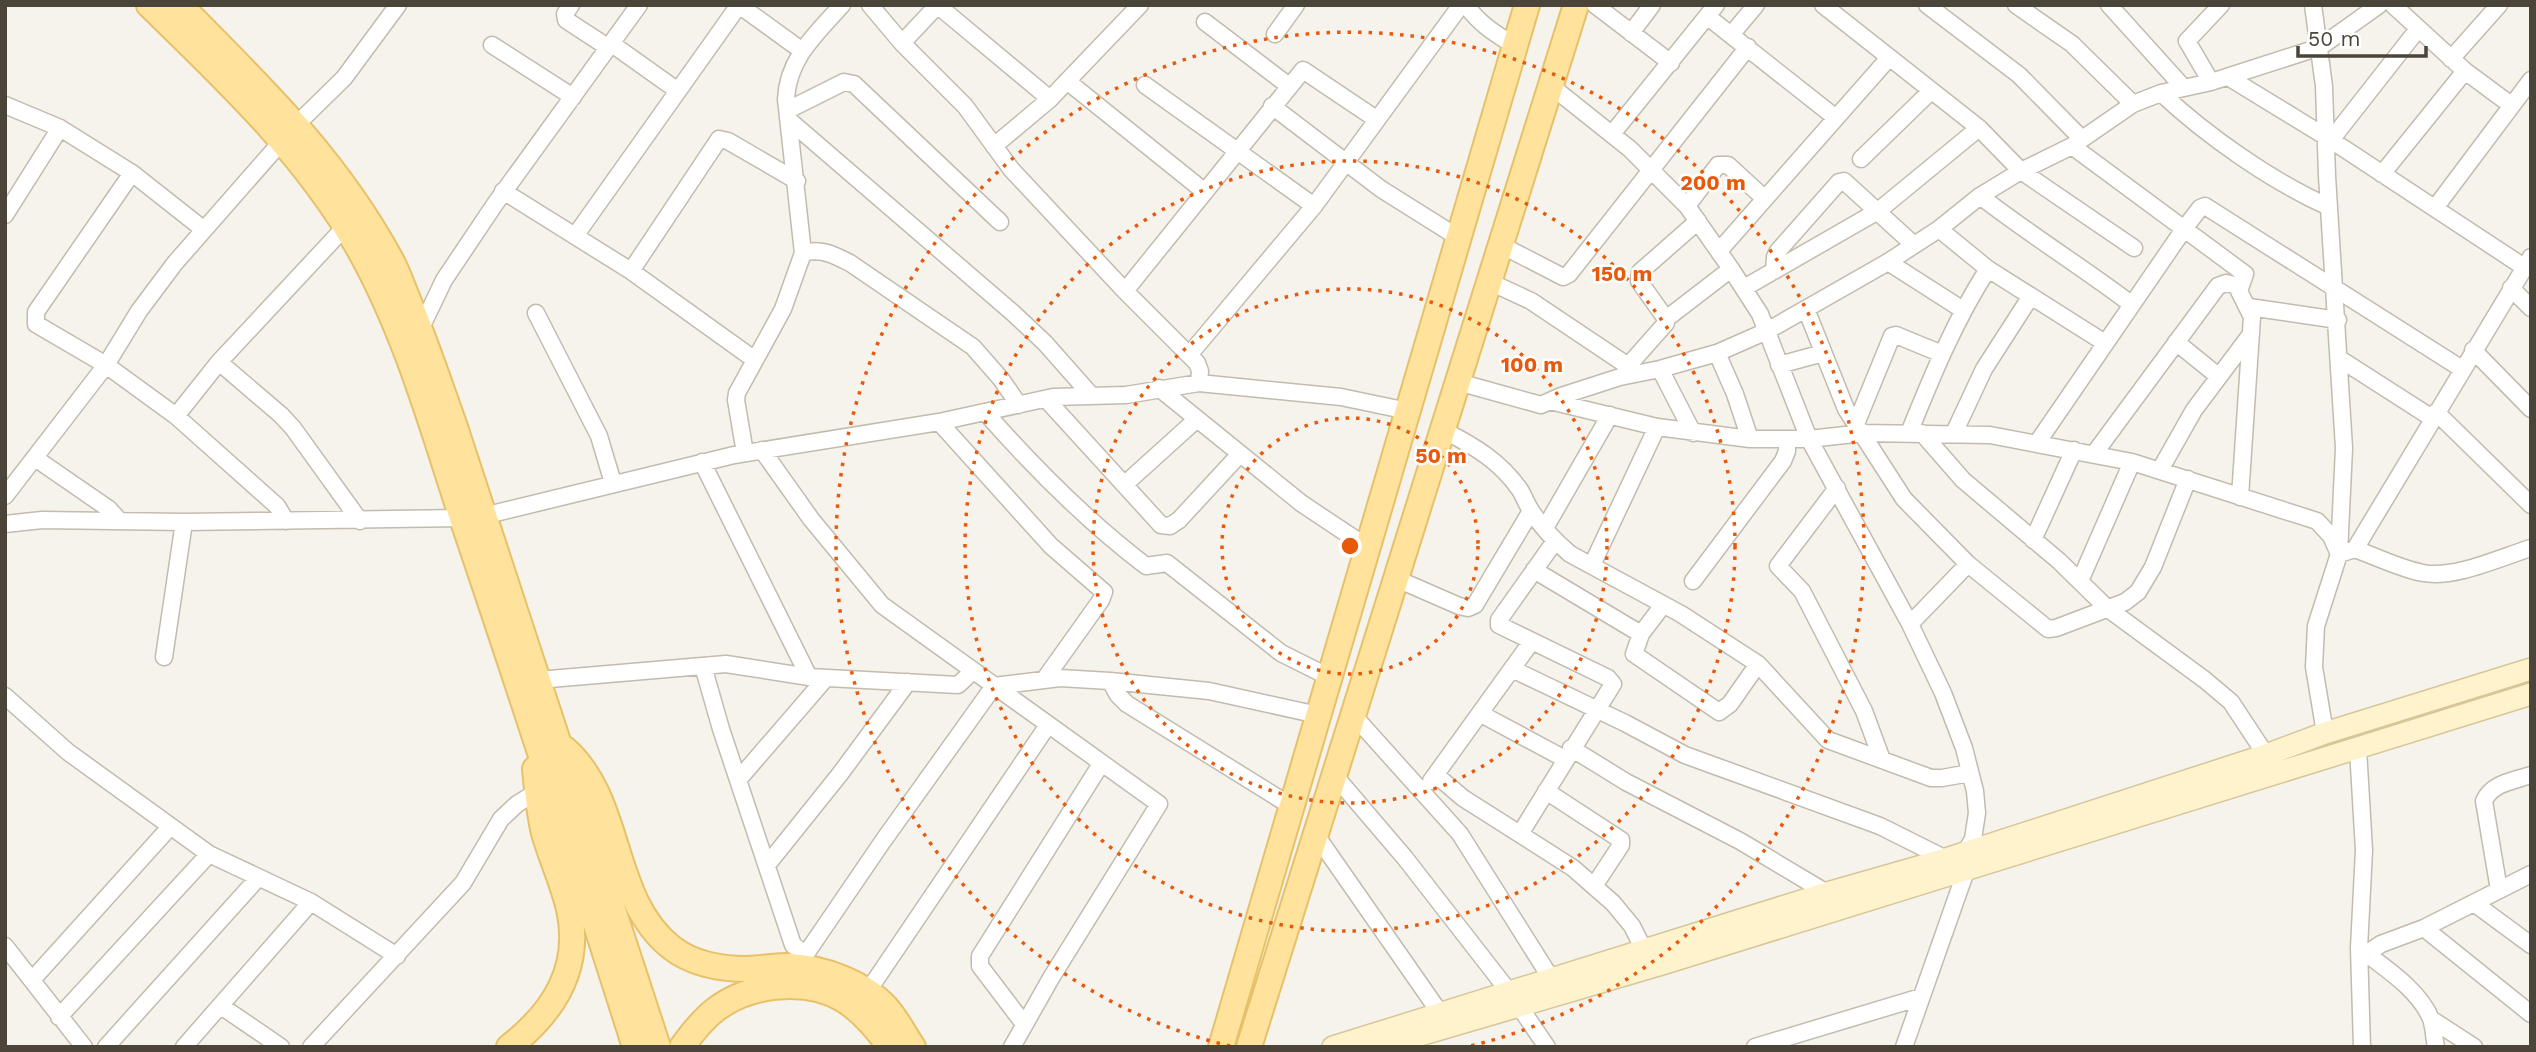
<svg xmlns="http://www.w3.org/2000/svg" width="2536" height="1052" font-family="'Work Sans',sans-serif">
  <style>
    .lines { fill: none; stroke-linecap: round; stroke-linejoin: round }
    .minor-casing { stroke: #c2bbae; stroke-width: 19 }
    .secondary-casing { stroke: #d6c79b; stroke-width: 24 }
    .primary-casing { stroke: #e6c16a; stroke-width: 28 }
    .minor { stroke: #fff; stroke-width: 16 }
    .secondary { stroke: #fff3cd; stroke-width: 21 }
    .primary { stroke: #ffe39c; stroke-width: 24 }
    .ring { fill: none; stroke: #e8590c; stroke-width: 3.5; stroke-dasharray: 3.5 7 }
    .centre { fill: #e8590c; stroke: #fff; stroke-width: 3.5 }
    .ring-label { font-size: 21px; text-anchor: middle; font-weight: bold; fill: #e8590c; stroke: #fff; stroke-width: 5; stroke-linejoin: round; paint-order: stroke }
  </style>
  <rect width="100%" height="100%" fill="#f6f3ec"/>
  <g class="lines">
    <defs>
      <path id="minor" d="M571,5L565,14L566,20L609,48
        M739,5L801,50
        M870,5L902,43L965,106L1011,169L1125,291L1197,363L1200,371L1199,383
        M1466,5C1479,24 1496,34 1515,46
        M1595,5L1671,63
        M1823,5L1979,128L2021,171L2134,248
        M1927,5L2019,75L2082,139
        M2016,5L2072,44L2133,104
        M2109,5L2184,88
        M2313,5L2324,86L2327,176L2344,448L2339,554L2316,626L2314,667L2325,733
        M2393,5L2465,71L2511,105
        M1708,17L1836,118
        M1205,22L1289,86
        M1631,33L1652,5
        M1275,34L1296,5
        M1731,35L1756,5
        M902,43L934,9H942L1050,99
        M612,44L678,91
        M492,45L573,97
        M2451,59L2499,5
        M2228,77L2331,140L2524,267
        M1067,81L1205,192
        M2211,82L2187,41L2221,5
        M1145,85L1314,206
        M1551,86L1630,149L1687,206L1731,269L1760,314L1809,439L1910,624L1943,693L1964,748L1975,791L1977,813L1973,839L1966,851
        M2161,93C2207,136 2271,181 2329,207
        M5,105L60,128L132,173L203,229
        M1272,106L1381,189L1459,238
        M788,110L844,82L854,84L1000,222
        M790,121L1013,313L1045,343L1091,395
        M1612,134L1716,5
        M2331,140L2418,29
        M994,146L1050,99L1140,5
        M2072,146L2245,274L2239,291L2252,317L2240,497
        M1861,159L1931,91
        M132,173L36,312V324L106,365L176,416L277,506L286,521
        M2382,174L2465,71
        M503,191L631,271L755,360
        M1980,196C2029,234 2082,267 2131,304
        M1687,206L1718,165H1728L1764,198
        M2435,208L2531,80
        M5,215L60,128
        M1939,229L1988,269L2105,343
        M575,236L739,5
        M1501,245L1563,277L1569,274L1748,47
        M1719,251L1888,59
        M803,253C822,248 834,255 850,263L973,347L1001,379L1019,405
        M1888,262L1963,310
        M631,271L719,139L728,141L797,181
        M1774,271L1775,257L1778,251L1839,182L1844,181L1914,245
        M1490,282L1531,301L1637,372
        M1744,288L1878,211L1979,128
        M2511,288L2531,308
        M1125,291L1303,70L1376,119
        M2249,307L2338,320
        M1806,309L1846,409L1904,499L1968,564L2048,629L2056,628L2125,602L2138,592L2153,567L2188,479
        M536,313L599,436L613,483
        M1666,319L1731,269
        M420,330L444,280L495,204L639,5
        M2176,342L2218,376
        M2473,350L2531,409
        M1717,353L1735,394L1750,439
        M1189,355L1314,206L1461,5
        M2340,359L2432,418
        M219,362L281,415L293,428L360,521
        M1779,365L1823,353
        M1628,366L1666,323V319L1639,281L1640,272L1698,221
        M1660,369L1693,433
        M1458,382L1541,405L1561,396L1620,377L1660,369L1717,353L1767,331L1888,262L1939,229L1980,196L2021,171L2072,146L2133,104L2161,93L2211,82L2320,47L2379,5
        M1159,388L1301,503L1367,547
        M1046,399L1161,525L1170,526L1179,520L1240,454
        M1550,401L1657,427L1750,439H1809L1863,433L1990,435L2132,462L2317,521L2331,536L2339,554L2355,549L2531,257
        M985,412C1034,468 1087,521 1146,566L1167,563L1281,653L1329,677
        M2436,412L2531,505
        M176,416L219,362L345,227
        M939,422L1051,546L1104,592L1101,600L1044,680
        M1856,424L1892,336L1896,335L1942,354
        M1443,430C1474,446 1500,461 1520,490C1524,496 1526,503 1530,509C1540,526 1555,541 1570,554L1681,614L1758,664L1828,740L1931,778H1942L1970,773
        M1909,433C1932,376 1955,320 1988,269
        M1922,433L1963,480L2059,561L2107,608L2205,680L2231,702L2266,755
        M1954,433L1984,369L2031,296
        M2037,443L2184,229L2200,208L2205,206L2462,369
        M762,450L811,519L882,605L1159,804L1051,978L1012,1047
        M745,453L736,400L737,393L783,309L803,253L786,99C788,58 816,34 842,5
        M2094,454L2218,286L2226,283L2239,286
        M35,458L109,509L118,519
        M702,462L809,677
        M2160,470L2194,410L2251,334
        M1124,485L1197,419
        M1837,488L1778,566L1802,591L1864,711L1881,757
        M5,496L106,365L139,311L175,263L297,124L344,78L398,5
        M483,516L734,455L939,422L1053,397L1126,395L1199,383L1341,397L1408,411
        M5,524L42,520L184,522L462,518
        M1545,528L1610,415
        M2033,540L2074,450
        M2355,549C2377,557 2401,569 2423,573C2455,579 2501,557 2531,548
        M1592,565L1657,427
        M1534,570L1641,634
        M1397,579L1459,606L1468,608L1475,605L1531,511
        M1693,581L1783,461L1787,451V440
        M2080,581L2132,462
        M1663,605L1641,634L1634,654L1719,712L1730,704L1758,664
        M1910,624L1968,564
        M164,657L184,522
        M703,666L721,729L793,945L805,954
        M1512,669L1625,723L1685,755L1880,826L1946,859
        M538,680L726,664L809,677L958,685L973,671
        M1110,681L1118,695L1127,704L1291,806
        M5,696L68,752L209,854L311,902L397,956
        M1481,714L1565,759
        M1354,716L1460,834L1552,980
        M1571,748L1626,782L1740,841L1827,893
        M2358,749L2364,850L2359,948L2362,1047
        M1436,775L1463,798L1573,868L1613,903L1632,926L1644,950
        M1335,776L1405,858L1510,993
        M738,780L826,678
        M1431,781L1532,641
        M1546,791L1621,840V845L1594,886
        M1520,834L1613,684L1608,678L1499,625V620L1555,541
        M1316,835L1440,1013
        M767,865L840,774L908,682
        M2499,890L2484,801C2492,783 2513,781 2531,775
        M2474,903L2531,945
        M2424,928L2531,1014
        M5,946L84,1047
        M2359,948C2383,967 2419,989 2431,1019C2434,1027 2434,1038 2436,1047
        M2366,954L2381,944L2424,928L2531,874
        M797,967L883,841L994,686L1060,678L1110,681L1209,691L1318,715
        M32,980L170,827
        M868,991L1048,725
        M221,1006L281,1047
        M1519,1006L1547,1047
        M59,1017L209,854
        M2431,1019L2474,1047
        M1024,1024L980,966V956L1101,764
        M106,1047L258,878
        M184,1047L311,902
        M311,1047L463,883L501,819L517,804L538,791
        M1755,1047L1921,997
        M1904,1047L1967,868"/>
      <path id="secondary" d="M1333,1047L1827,893L1946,859L2266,755L2325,733L2531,669
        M1379,1047L1662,964L2531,694"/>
      <path id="primary" d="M149,5C226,80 306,155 359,249C410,340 436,442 469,539C526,708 581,877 635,1047
        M180,5C261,87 334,156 390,258C398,272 403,288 409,302C426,343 440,385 455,427L658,1047
        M565,749C624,801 609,899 672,948C693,964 721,969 747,969C761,969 776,965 790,966C823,968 863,982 886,1007C897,1019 904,1034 913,1047
        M509,1047C554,1012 582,968 569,909C563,883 551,858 544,833C539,813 537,790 535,769
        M682,1047C692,1033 702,1020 715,1010C749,984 806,977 844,1000C863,1012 877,1029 890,1047
        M1221,1047L1527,5
        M1249,1047L1576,5"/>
    </defs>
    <!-- minor casing -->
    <use href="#minor" class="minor-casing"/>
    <!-- secondary casing -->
    <use href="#secondary" class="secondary-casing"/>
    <!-- primary casing -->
    <use href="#primary" class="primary-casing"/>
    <!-- minor -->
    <use href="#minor" class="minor"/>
    <!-- secondary -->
    <use href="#secondary" class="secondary"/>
    <!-- primary -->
    <use href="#primary" class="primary"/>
  </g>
  <!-- distance rings -->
  <g class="ring">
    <circle cx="1350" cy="546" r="128"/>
    <circle cx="1350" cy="546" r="257"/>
    <circle cx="1350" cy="546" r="385"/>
    <path d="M1230 1046A514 514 0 1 1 1470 1046"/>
  </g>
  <circle cx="1350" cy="546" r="10" class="centre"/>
  <g class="ring-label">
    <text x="1713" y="190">200 m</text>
    <text x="1622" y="281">150 m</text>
    <text x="1532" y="372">100 m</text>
    <text x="1441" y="463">50 m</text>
  </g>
  <!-- border -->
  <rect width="2536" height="1052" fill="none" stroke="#4b4439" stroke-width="14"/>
  <!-- scale -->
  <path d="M2298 46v10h128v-10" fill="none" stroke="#4b4439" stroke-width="3.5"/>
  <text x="2308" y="46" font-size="21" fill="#4b4439" stroke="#ffffff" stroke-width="5" paint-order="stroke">50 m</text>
</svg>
